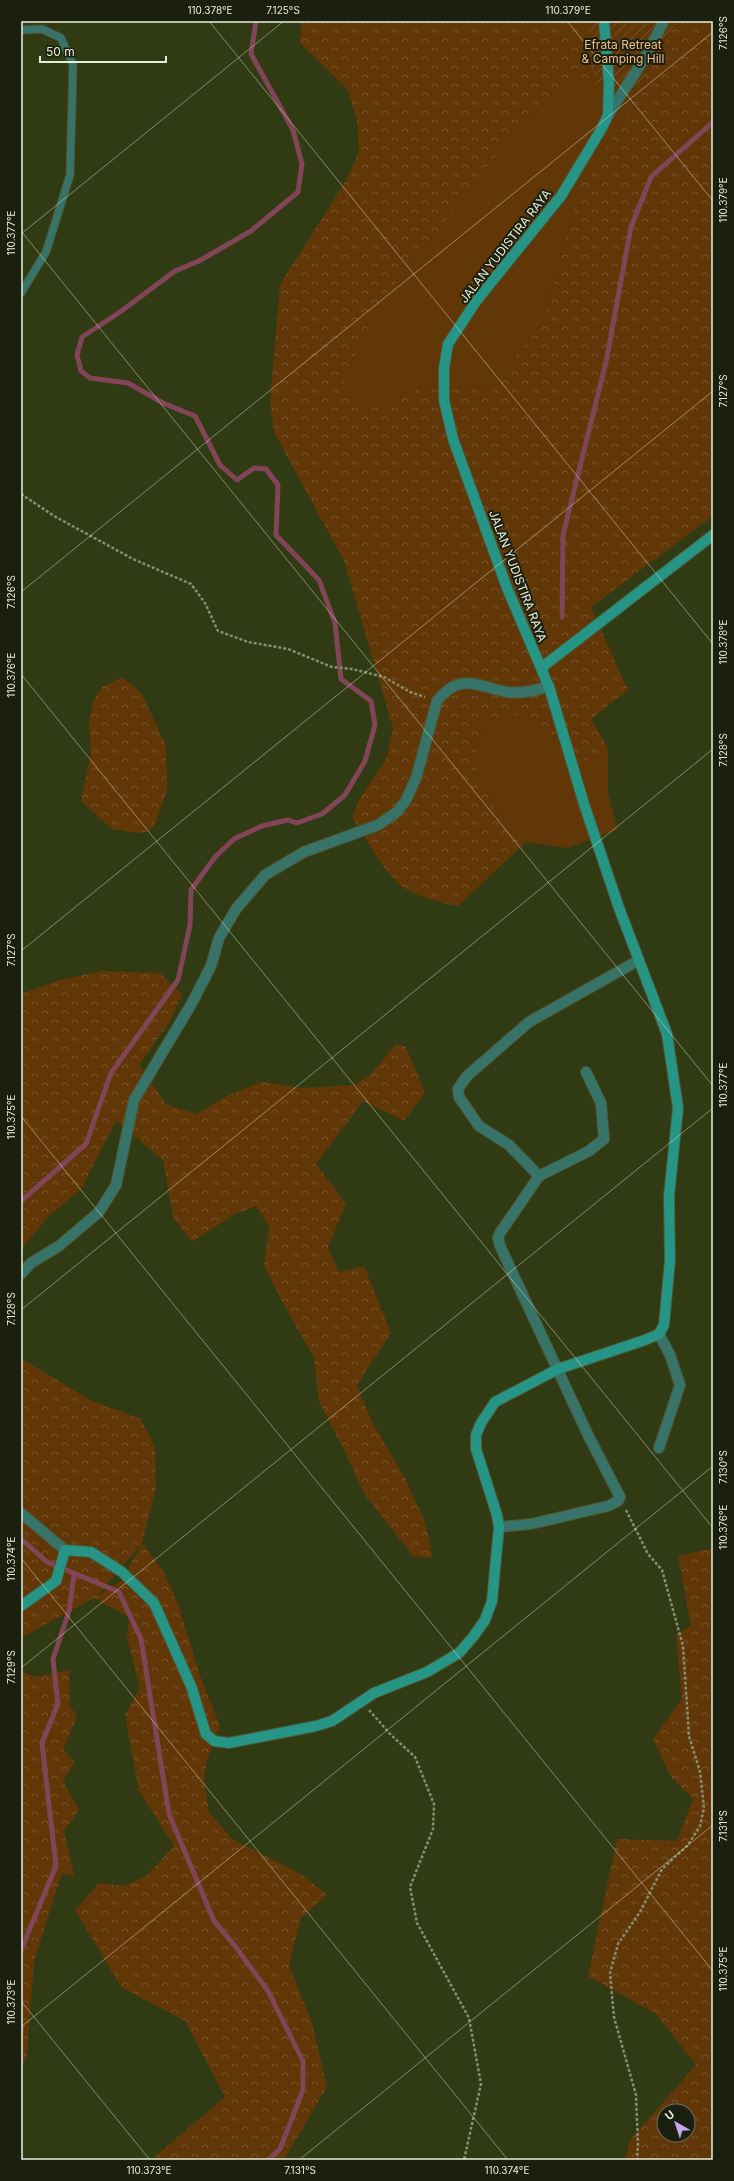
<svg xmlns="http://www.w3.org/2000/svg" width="734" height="2181" font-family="Inter,sans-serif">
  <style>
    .grass { fill: #613708 }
    .forest { fill: url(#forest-crowns); fill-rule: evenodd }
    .garden { fill: url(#garden-furrows) }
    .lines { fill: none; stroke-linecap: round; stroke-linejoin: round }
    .stream { stroke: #814557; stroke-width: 5 }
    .lane-casing { stroke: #4d5733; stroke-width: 9 }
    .street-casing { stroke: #4d5733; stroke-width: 12 }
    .secondary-casing { stroke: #4d5733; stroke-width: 12 }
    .path { stroke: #878f70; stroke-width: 2.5; stroke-dasharray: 3 2; stroke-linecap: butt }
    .lane { stroke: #377369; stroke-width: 7 }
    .street { stroke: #377369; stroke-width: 10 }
    .secondary { stroke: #279586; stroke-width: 10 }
    .ticks { fill: none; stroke: #e8efd9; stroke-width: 1; stroke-opacity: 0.45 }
    .labels { text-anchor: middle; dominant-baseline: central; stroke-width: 4; stroke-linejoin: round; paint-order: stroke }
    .park-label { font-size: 12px; fill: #f5bc8b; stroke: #1b1f0f }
    .street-label { font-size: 12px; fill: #e8efd9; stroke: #1b1f0f }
    .neatline { fill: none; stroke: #e8efd9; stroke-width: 1.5 }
    .ticks-label { font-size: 10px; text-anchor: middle; fill: #e8efd9 }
  </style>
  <defs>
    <pattern id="forest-crowns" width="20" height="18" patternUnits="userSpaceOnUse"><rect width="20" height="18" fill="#613708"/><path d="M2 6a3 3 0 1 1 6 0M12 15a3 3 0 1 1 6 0" fill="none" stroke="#78542b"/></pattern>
    <pattern id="garden-furrows" width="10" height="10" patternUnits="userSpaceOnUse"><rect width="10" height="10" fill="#613708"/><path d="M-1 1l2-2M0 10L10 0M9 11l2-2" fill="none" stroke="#78542b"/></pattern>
  </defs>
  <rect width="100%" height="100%" fill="#303a13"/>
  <!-- grass -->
  <path class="grass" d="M568,84H597L637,89L621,128L582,181L542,324L486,391L425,386L386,403L360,404L343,385L363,336L391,288L441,228L471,187L521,124Z
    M515,714L587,761L608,748V793L617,830L567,848L526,842L495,807L475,765L483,720Z"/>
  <!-- forest -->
  <path class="forest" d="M301,21H587L597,84H568L521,124L471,187L441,228L391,288L363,336L344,385L360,404L386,403L425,386L486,391L542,324L582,181L621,128L637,89L677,21H713V516L591,607L628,690L591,719L608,748L587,761L515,714L483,720L475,765L495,807L526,842L458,906C444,904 410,894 400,885C380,867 367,839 352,817L359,800L386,759L393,728L344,561L274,432L270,401L280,284L347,179L359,151L357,120L347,89L300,43Z
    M123,677L142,694L166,746L167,790L156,822L152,828L145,832L137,833L112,829L81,801L91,753L89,722L94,699L102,687Z
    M102,971L160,973L182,994L170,1021L139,1065L166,1104L196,1114L229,1095L262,1082L302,1088L355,1085L373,1072L396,1044L406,1047L425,1093L404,1121L363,1101L316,1164L346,1203L328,1247L339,1272L364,1266L391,1333L357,1385L372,1422L404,1476L425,1522L433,1558L413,1556L365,1495L341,1444L319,1402L314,1357L287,1311L264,1266L269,1227L256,1206L233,1215L192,1242L173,1217L163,1160L116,1121L81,1189L48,1217L21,1249V994L60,980Z
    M21,1269L23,1292L22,1359L92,1401L141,1419L155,1447L156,1488L142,1543L164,1572L179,1607L200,1676L220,1726L207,1759L204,1780L209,1812L232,1839L301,1874L327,1895L301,1918L289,1966L312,2023L327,2087L284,2160H151L225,2097L185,2021L121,1987L75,1910L99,1883L125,1886L147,1875L174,1846L139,1791L125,1715L140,1688L127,1637L129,1621L127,1616L94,1598L21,1638ZM141,1546L121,1581L96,1597L140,1546Z
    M713,1548V2160H625L630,2140L696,2065L656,2014L588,1976L617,1839L677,1841L693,1799L671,1777L653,1739L682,1699L676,1635L691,1626L678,1556ZM664,2111H688V2135H664Z
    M69,1670L70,1705L77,1717L63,1749L75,1762L63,1781L79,1810L64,1831L74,1876L62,1873L34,1961L27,2055L21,2067V1671L36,1677Z"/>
  <!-- garden -->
  <path class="garden" d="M587,21H677L637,89L597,84Z"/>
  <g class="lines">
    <!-- stream -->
    <path class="stream" d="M562,617L563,535L606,362L631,227L651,177L713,122
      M21,1201L86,1144L111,1073L178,980L190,925L191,890L215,857L234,839L262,826L288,820L297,823L322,814L345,795L365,761L375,725L371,701L341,679L335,623L319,580L276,535L278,485L266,469L254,468L237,480L220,465L195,416L165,404L128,383L90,378L81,371L77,355L82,337L120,312L175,271L199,261L251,231L298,192L302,164L293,130L251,54L256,21
      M21,1539L47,1562L119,1592L141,1639L169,1814L214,1921L235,1946L268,1991L303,2061V2090L280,2149L268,2160
      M21,1950L56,1866L42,1743L58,1704L53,1659L69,1611L74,1574
      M21,2026V2032"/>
    <defs>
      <path id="lane" d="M21,30L42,29L61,38L73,65L70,175L46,252L21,293"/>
      <path id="street" d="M608,115L644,59L664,21
        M539,1176L589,1151L604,1139L601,1103L586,1072
        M21,1274L31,1263L59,1246L99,1212L116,1185L134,1100L192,1003L211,966L219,938L236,909L265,875L304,852L378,825L397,812L406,800L416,778L437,701C460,672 477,686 507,692C521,694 535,691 549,686
        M659,1448L680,1385L670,1355L659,1334
        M21,1513L65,1550
        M499,1527L531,1524L608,1506L618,1501L620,1497L588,1435L500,1246L498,1238L500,1233L539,1176L509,1145L479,1126L459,1097L458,1089L467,1076L529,1022L639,960"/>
      <path id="secondary" d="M541,668L507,588L453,439L444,400V368L448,344L477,300L561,196L602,128L608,115L609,83L604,21
        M21,1606L56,1581L65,1550L91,1552L122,1572L154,1603L191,1686L206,1734L214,1741L229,1743L316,1726L332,1721L374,1693L427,1672L459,1653L473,1637L485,1620L492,1601L499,1527L497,1515L476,1449V1435L481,1423L495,1402L558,1369L645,1340L659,1334L664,1325L670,1260L669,1196L678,1108L667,1034L619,908L584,804L550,690L541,668L713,535"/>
    </defs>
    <!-- lane casing -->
    <use href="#lane" class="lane-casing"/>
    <!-- street casing -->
    <use href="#street" class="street-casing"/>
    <!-- secondary casing -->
    <use href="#secondary" class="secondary-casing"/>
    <!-- path -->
    <path class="path" d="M21,494L54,516L133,559L191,584L205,603L218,631L248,642L288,649L332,667L352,669L384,677L410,692L425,697
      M626,1510L648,1554L662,1570L683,1646L689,1736L700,1772L704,1808L700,1826L688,1845L662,1869L640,1912L618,1944L610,1973L614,2017L636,2095L638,2144L637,2160
      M369,1710L391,1735L415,1757L434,1804L433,1829L410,1887L417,1923L469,2018L481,2084L464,2160"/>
    <!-- lane -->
    <use href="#lane" class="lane"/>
    <!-- street -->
    <use href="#street" class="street"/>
    <!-- secondary -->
    <use href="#secondary" class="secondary"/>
  </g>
  <!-- ticks -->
  <path class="ticks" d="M209,21L713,644M567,21L713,201M21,231L713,1086M21,234L284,21M21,592L713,32M21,674L713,1528M21,951L713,391M21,1116L713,1971M21,1310L713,749M21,1558L508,2160M21,1668L713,1108M21,2001L150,2160M21,2027L713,1466M299,2160L713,1825"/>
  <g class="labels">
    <!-- park labels -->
    <g class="park-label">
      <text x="623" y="44">Efrata Retreat<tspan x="623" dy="14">&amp; Camping Hill</tspan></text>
    </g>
    <!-- street labels -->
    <g class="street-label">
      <text transform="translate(505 246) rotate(-52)">JALAN YUDISTIRA RAYA</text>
      <text transform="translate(518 576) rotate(69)">JALAN YUDISTIRA RAYA</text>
    </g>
  </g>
  <!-- border -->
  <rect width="734" height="2181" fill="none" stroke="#1b1f0f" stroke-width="44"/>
  <!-- north arrow -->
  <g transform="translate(676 2123) rotate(321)"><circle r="19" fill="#1b1f0f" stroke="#6d7260"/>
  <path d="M0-3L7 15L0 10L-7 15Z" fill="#c4a7f1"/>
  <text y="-6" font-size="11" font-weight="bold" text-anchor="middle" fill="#e8efd9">U</text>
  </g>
  <!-- scale -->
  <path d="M40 56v6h126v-6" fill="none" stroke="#e8efd9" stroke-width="2"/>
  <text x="46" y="56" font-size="12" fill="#e8efd9" stroke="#1b1f0f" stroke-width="3" paint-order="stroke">50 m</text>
  <rect x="22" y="22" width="690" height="2137" class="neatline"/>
  <g class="ticks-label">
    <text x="210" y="14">110.378°E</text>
    <text x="283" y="14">7.125°S</text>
    <text x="568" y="14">110.379°E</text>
    <text transform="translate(723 33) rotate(-90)" y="4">7.126°S</text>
    <text transform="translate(723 200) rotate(-90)" y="4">110.379°E</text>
    <text transform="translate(11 233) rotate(-90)" y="4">110.377°E</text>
    <text transform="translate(723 391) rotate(-90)" y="4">7.127°S</text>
    <text transform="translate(11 592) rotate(-90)" y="4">7.126°S</text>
    <text transform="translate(723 642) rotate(-90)" y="4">110.378°E</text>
    <text transform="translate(11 675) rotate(-90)" y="4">110.376°E</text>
    <text transform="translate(723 750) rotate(-90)" y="4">7.128°S</text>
    <text transform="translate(11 950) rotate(-90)" y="4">7.127°S</text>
    <text transform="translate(723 1085) rotate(-90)" y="4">110.377°E</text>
    <text transform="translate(11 1117) rotate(-90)" y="4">110.375°E</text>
    <text transform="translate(11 1309) rotate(-90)" y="4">7.128°S</text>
    <text transform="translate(723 1467) rotate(-90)" y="4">7.130°S</text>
    <text transform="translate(723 1527) rotate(-90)" y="4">110.376°E</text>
    <text transform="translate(11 1559) rotate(-90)" y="4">110.374°E</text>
    <text transform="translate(11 1667) rotate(-90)" y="4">7.129°S</text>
    <text transform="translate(723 1826) rotate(-90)" y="4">7.131°S</text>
    <text transform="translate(723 1969) rotate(-90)" y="4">110.375°E</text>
    <text transform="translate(11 2002) rotate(-90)" y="4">110.373°E</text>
    <text x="149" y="2174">110.373°E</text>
    <text x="300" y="2174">7.131°S</text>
    <text x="507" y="2174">110.374°E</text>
  </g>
</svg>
